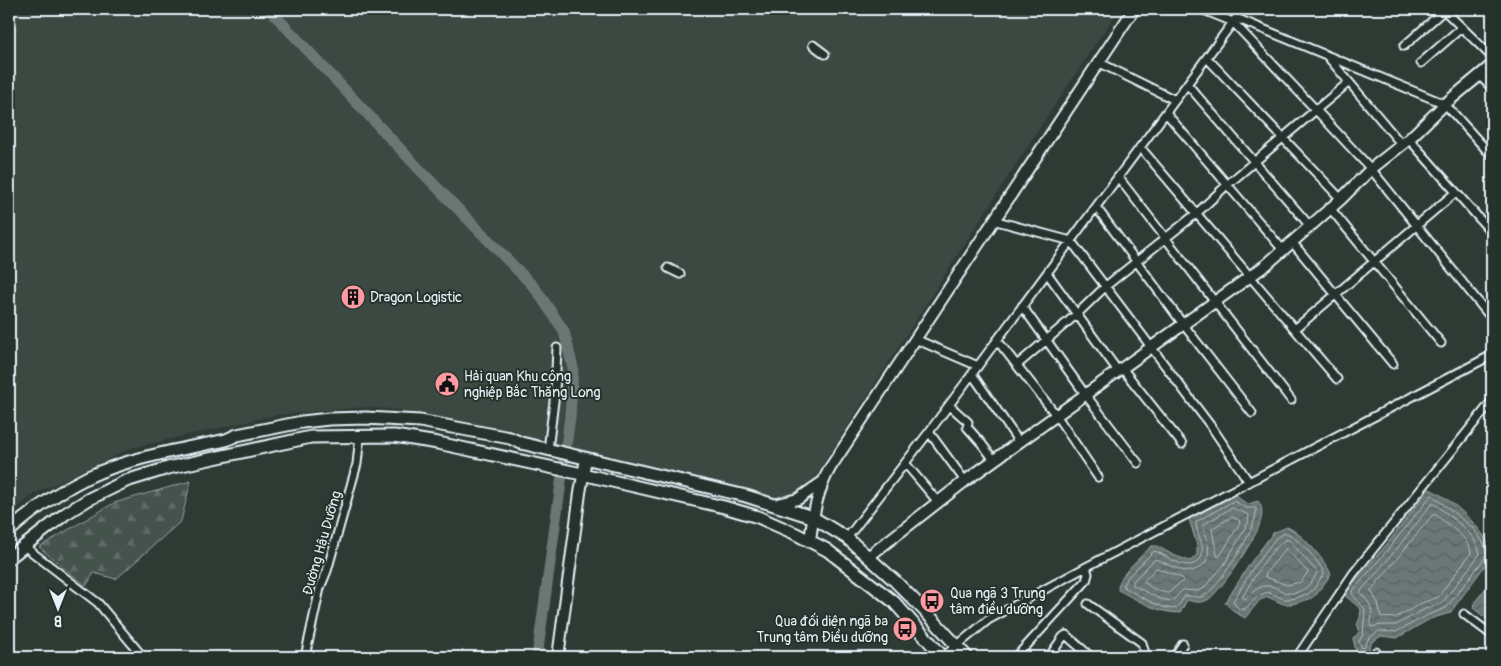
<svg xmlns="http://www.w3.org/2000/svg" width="1501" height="666" font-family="Pangolin,sans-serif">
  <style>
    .built { fill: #3b4843 }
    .forest { fill: url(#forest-firs); stroke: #96a2a3 }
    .water { fill: url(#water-waves); stroke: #9da8a9 }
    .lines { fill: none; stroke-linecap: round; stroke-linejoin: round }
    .shore { stroke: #b6c0c4; stroke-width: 1 }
    .canal { stroke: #6b7775; stroke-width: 7 }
    .river { stroke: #6b7775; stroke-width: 11 }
    .street-casing { stroke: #e8f1f8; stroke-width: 11 }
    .secondary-casing { stroke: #e8f1f8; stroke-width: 14 }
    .primary-casing { stroke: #e8f1f8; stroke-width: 15 }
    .street { stroke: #26332d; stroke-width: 7 }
    .secondary { stroke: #26332d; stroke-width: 10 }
    .primary { stroke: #26332d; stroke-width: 11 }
    .labels { text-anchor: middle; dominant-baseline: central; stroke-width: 4; stroke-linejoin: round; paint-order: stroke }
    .poi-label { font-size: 14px; fill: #e8f1f8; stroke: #26332d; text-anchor: start }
    .street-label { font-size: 14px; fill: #e8f1f8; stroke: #26332d }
  </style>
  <defs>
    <pattern id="forest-firs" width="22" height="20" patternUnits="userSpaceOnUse" patternTransform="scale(1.25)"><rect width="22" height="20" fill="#45524e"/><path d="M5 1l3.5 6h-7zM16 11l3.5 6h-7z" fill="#606b68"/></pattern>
    <pattern id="water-waves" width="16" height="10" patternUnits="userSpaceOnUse" patternTransform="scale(1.25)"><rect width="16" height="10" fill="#6b7775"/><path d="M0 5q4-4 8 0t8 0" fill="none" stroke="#586060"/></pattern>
  </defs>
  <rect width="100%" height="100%" fill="#2e3b35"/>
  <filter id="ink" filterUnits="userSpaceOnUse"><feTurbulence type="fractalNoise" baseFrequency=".02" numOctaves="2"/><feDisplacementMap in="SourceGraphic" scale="10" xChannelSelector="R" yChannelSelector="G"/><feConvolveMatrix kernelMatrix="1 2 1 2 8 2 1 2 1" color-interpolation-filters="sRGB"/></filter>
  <g filter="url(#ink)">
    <!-- built -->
    <path class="built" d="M9,9H1119L1036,133L812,482L791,501L400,410L366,407L276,415L131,448L34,494L9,515Z"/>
    <!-- forest -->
    <path class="forest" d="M191,481L181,521L116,579L94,573L86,586L39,547L114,503Z"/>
    <!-- water -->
    <path class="water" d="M1429,489C1448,495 1492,535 1492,556L1450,613L1430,619L1397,638L1381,636L1372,642L1365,657H1355L1356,652L1353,638L1358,634L1359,628L1357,625L1360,618L1361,609L1343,594L1387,544Z
      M1236,494L1241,500L1248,504L1258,501C1264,508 1262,517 1259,526C1255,539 1220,592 1209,599C1202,604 1194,602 1187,600L1180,613C1156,613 1138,600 1118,590C1117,575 1142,557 1151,546H1157L1173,555L1190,561L1197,555V545L1189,519Z
      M1287,527C1302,533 1324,559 1331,574L1317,594L1310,599L1292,604H1283L1268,597L1260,600L1245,618L1235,612L1225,603L1251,562L1273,533Z
      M1492,580V623L1473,608L1474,603Z"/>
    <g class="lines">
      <!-- shore -->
      <path class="shore" d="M1432,495L1473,528L1483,542L1488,554L1446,608L1428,615L1396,632L1379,631L1368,639L1365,647L1362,648L1359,641L1363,635L1365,609L1352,594V592L1390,547Z
        M1234,501L1246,508H1256C1259,527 1222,581 1207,594C1200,600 1193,595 1185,596C1182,599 1179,607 1176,608C1165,612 1134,593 1124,587L1123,584L1128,577L1154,551C1166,554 1184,572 1197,562C1203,557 1203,552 1202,545C1200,537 1196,530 1196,522Z
        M1432,504H1435C1451,518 1476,532 1480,554L1442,603L1425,609L1396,625H1381L1371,627L1370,625C1374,611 1371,603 1361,594V591L1395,551Z
        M1232,508L1249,515L1248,523L1224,565L1203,589L1197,591L1183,590L1172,601L1160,599L1133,585V581L1155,559C1171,564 1187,579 1202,566C1209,560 1209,552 1208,544C1207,538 1203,532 1203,525Z
        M1433,515H1436C1448,525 1469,537 1471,553L1438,597L1422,603L1395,618L1381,617L1378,603L1371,591Z
        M1232,517L1239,520L1240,523L1220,556L1218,557C1216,553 1213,535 1212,529Z
        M1286,533C1295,535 1323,565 1324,574L1313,590L1308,594L1292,599H1284L1267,592L1258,596L1244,610L1238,608L1233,601L1255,565L1276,538Z
        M1286,540H1289L1317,572C1313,585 1298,597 1284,592C1279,590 1275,586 1269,586C1259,585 1252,592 1246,599H1243V596C1252,581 1271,546 1286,540Z
        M1286,549L1308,572L1301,582L1287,585L1265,577L1266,573Z
        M1157,568L1182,578L1183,581L1176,586L1169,593C1160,592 1149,588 1144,581Z"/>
      <!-- canal -->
      <path class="canal" d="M1219,9L1226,12"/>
      <!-- river -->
      <path class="river" d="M269,9L420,170L535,288L564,331L573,368L570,417L537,657"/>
      <defs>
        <path id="street" d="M1201,9L1233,22L1316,110L1371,169L1492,319
          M813,45L825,54
          M1404,46L1442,12L1445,11L1492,57
          M1328,57L1402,145
          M1207,58L1341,199
          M1098,62L1175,100
          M1421,63L1461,28
          M1480,76L1492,88
          M1187,84L1310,226
          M1166,113L1283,250
          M1409,139L1492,233
          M1140,147L1337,379
          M1118,177L1291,400
          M1096,207L1183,324L1252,413
          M1330,208L1441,343
          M993,220L1071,241L1213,429L1249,482
          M1292,242L1393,364
          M668,268L680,274
          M1047,273L1118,371
          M1022,306L1085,394L1138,463
          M1295,329L1456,192
          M915,339L978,366
          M997,340L1056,415L1098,477
          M1017,365L1077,314L1106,286L1197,213L1227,185L1349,82
          M1122,368L1182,444
          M972,374L1019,442
          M949,405L968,422L967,427L982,444L994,460
          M929,432L965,481
          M548,450L555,393L557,348
          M905,463L938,502
          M847,538L929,432L1236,18L1445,104L1492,156
          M24,546L98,603L143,657
          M1088,604L1142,643L1146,657
          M1464,614L1492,635
          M305,657L320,588L327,571L357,464L360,435
          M943,657L988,620L1086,567L1492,355
          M1016,657L1086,581L1088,574L1086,567
          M1049,657L1063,637L1066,635L1091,657
          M1174,657L1183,644
          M1297,657L1353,574L1492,401
          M1373,657L1376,652"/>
        <path id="secondary" d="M774,505L798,499L821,483
          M810,541C813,515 817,491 830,468L1134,9
          M868,557L965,481L1266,265L1341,199L1371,169L1409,139L1445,104L1492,65
          M558,657L580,493L586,458"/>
        <path id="primary" d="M9,531C33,510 59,491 88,477C131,457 180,450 226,440L237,435L302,422L329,419L366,418L420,421L510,438L521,443L746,496L812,517L847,538L895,581L924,610L967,657
          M9,558L65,514L89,499L126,481L168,468L311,437L394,436L438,443L582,474L724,507L758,517L794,533L827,550L894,602L943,657"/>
      </defs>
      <!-- street casing -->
      <use href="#street" class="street-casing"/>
      <!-- secondary casing -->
      <use href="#secondary" class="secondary-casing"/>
      <!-- primary casing -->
      <use href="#primary" class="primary-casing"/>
      <!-- street -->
      <use href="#street" class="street"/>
      <!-- secondary -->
      <use href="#secondary" class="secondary"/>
      <!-- primary -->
      <use href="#primary" class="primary"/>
    </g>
  </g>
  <!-- icons -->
  <defs>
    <symbol id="building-disc" viewBox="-11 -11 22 22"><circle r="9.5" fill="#ff9aa2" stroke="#26332d"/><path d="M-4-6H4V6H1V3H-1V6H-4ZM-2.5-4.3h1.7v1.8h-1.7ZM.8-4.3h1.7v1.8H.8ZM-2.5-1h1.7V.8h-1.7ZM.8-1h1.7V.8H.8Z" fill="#111"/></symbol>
    <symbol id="civic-disc" viewBox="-11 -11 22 22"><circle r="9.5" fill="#ff9aa2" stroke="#26332d"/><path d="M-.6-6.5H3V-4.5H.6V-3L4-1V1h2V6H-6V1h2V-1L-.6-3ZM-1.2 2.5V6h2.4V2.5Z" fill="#111"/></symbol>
    <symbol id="bus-disc" viewBox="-11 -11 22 22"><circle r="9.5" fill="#ff9aa2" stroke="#26332d"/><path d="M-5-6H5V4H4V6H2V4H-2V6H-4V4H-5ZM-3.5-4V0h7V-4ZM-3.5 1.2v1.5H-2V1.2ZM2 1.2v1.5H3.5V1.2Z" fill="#111"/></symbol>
  </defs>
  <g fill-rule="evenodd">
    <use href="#building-disc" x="339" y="283" width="28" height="28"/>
    <use href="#civic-disc" x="433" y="370" width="28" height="28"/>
    <use href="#bus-disc" x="918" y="587" width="28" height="28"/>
    <use href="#bus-disc" x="891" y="615" width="28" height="28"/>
  </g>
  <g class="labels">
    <!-- poi labels -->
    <g class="poi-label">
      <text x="370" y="297">Dragon Logistic</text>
      <text x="464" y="376">Hải quan Khu công<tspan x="464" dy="16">nghiệp Bắc Thăng Long</tspan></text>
      <text x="950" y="593">Qua ngã 3 Trung<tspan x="950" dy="16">tâm điều dưỡng</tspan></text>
      <text x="888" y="621" text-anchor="end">Qua đối diện ngã ba<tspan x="888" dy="16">Trung tâm Điều dưỡng</tspan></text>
    </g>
    <!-- street labels -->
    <g class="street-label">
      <text transform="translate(322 543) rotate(-74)">Đường Hậu Dưỡng</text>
    </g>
  </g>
  <!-- margin -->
  <rect width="1501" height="666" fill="none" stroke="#26332d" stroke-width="30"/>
  <rect x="15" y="15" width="1471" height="636" fill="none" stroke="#e8f1f8" stroke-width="2" filter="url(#ink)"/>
  <!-- north arrow -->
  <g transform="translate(58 608) rotate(180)" stroke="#26332d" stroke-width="4" paint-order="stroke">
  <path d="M0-4L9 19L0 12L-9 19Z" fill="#e8f1f8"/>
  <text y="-8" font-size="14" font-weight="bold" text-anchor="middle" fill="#e8f1f8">B</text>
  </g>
</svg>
